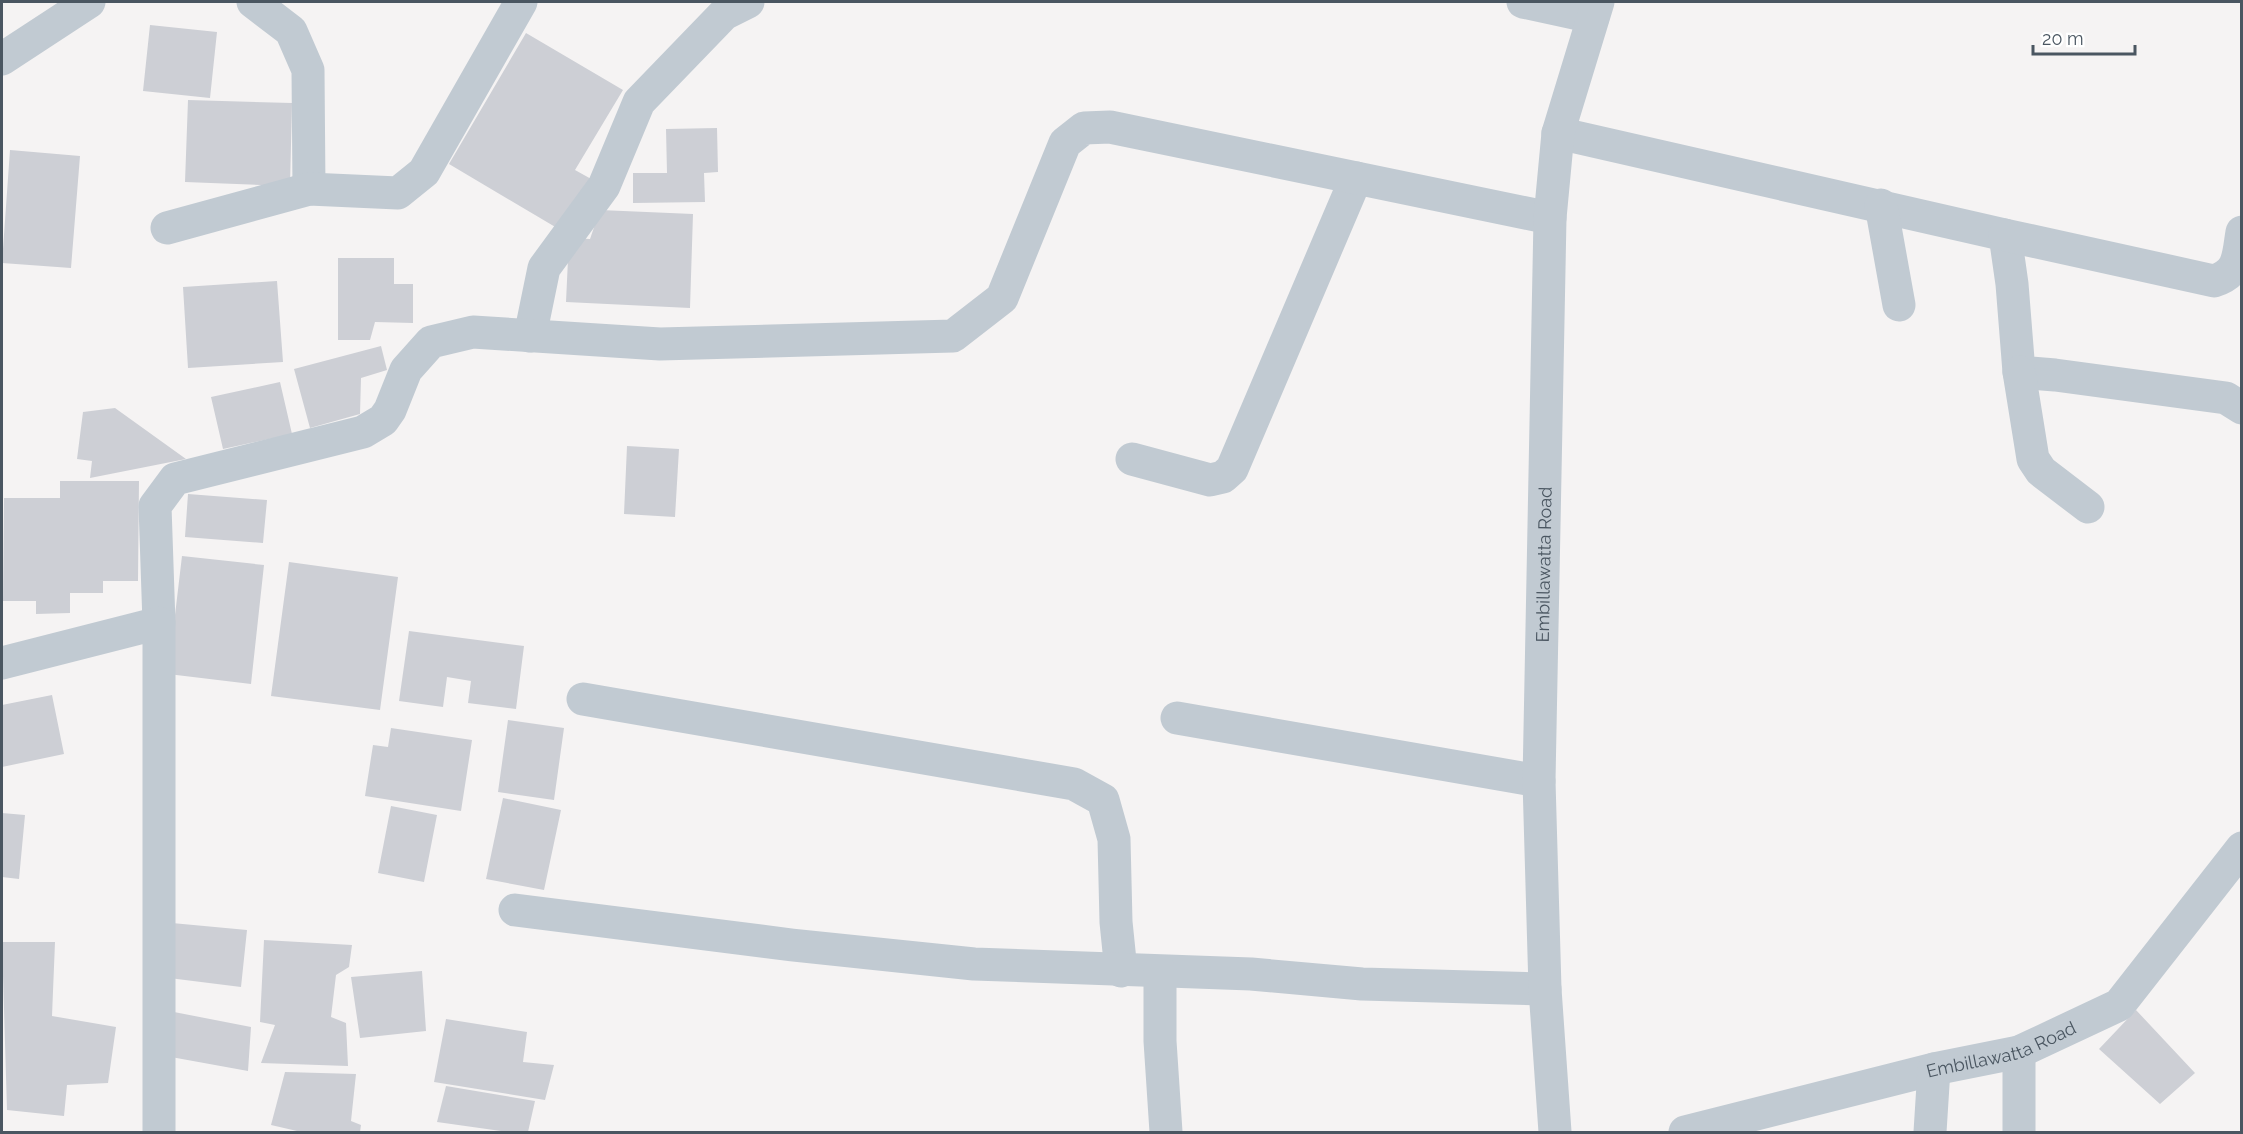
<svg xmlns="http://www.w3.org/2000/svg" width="2243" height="1134" font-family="Raleway,sans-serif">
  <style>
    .building { fill: #cdcfd5 }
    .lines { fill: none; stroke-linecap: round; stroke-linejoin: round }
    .minor { stroke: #c1cad2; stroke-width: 33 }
    .labels { text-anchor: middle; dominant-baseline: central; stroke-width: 4.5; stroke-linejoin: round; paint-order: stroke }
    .street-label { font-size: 18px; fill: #4a5661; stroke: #fff }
  </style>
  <rect width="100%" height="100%" fill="#f5f3f3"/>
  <!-- building -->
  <path class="building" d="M150,25L217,32L210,98L143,91Z
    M526,33L623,90L575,170L602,185L557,228L449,164Z
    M188,100L292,103L290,186L185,182Z
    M717,128L718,172L704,173L705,202L633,203V173H667L666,129Z
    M10,150L80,156L71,268L2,263Z
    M600,210L693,214L690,308L566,302L569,238L590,239Z
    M338,258H394V284H413V323L375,322L370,340H338Z
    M277,281L283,362L188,368L183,287Z
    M381,346L387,370L361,378L360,414L310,428L294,369Z
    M280,382L292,434L223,449L211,397Z
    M115,408L186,459L90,478L92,461L77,459L83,412Z
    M627,446L679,449L675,517L624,514Z
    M60,481H139L138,581H103V593H70V613L36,614V601H3L4,498H60Z
    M188,494L267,500L263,543L185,537Z
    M182,556L264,565L251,684L168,674Z
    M289,562L398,577L380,710L271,696Z
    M409,631L524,646L516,709L468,703L471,681L447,677L443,707L399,701Z
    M52,695L64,754L2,767V705Z
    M508,720L564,728L554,800L498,792Z
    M391,728L472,740L461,811L365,796L373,745L388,747Z
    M503,798L561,810L544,890L486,879Z
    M391,806L437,815L424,882L378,873Z
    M2,813L25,815L19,879L2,877Z
    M172,923L247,930L241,987L169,978Z
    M264,940L352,945L349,967L336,975L331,1017L346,1023L348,1066L261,1063L275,1025L260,1022Z
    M2,942H55L52,1016L116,1027L108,1083L67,1085L64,1116L7,1110Z
    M422,971L426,1031L360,1038L351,977Z
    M2136,1010L2195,1073L2160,1104L2099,1049Z
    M174,1012L251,1027L248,1071L171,1057Z
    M446,1019L527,1032L523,1062L554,1065L545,1100L434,1082Z
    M285,1072L356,1074L351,1121L361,1125L360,1132L297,1131L271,1125Z
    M446,1086L535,1101L528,1132H508L437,1122Z"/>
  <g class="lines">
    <!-- minor -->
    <g class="minor">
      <path d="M253,2L291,31L308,70L309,189"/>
      <path d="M1523,2L1593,17"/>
      <path d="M2,59L89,2"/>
      <path d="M1558,133L2005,235L2012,284L2019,372L2055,375L2226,398L2242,408"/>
      <path d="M1881,205L1899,305"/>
      <path d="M167,228L309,189L398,193L424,172L521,2"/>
      <path d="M2005,235L2214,281C2240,273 2238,255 2242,232"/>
      <path d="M530,336L544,268L604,186L639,102L724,14L748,2"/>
      <path d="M2019,372L2033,459L2041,471L2088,507"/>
      <path d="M1132,459L1210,480L1223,477L1232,469L1356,178"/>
      <path d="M159,623L155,506L175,479L363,432L383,420L390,410L406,370L431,342L473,332L660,344L953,336L1002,298L1065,143L1084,128L1110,127L1550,218"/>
      <path d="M2,663L159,623V1132"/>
      <path d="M583,699L1074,784L1103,800L1114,839L1116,922L1121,971"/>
      <path d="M1177,718L1539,781"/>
      <path d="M515,910L792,945L974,964L1251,974L1362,984L1545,989"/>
      <path d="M1160,972V1041L1166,1132"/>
      <path id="s1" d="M1555,1132L1545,989L1539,781L1550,218L1558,133L1598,2"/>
      <path id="s2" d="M1685,1132L1934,1069L2019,1052L2119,1005L2242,848"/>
      <path d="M1930,1132L1934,1069"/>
      <path d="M2019,1132V1052"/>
    </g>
  </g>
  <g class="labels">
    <!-- street labels -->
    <g class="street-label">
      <text stroke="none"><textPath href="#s1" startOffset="568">Embillawatta Road</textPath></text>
      <text stroke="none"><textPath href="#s2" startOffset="327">Embillawatta Road</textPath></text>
    </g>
  </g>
  <!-- border -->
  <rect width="2243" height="1134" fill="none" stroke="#4a5661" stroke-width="6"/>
  <!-- scale -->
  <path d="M2033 45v9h102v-9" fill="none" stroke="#4a5661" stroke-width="3"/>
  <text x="2042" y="45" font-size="18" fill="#4a5661" stroke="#ffffff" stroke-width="4.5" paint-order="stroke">20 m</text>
</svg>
